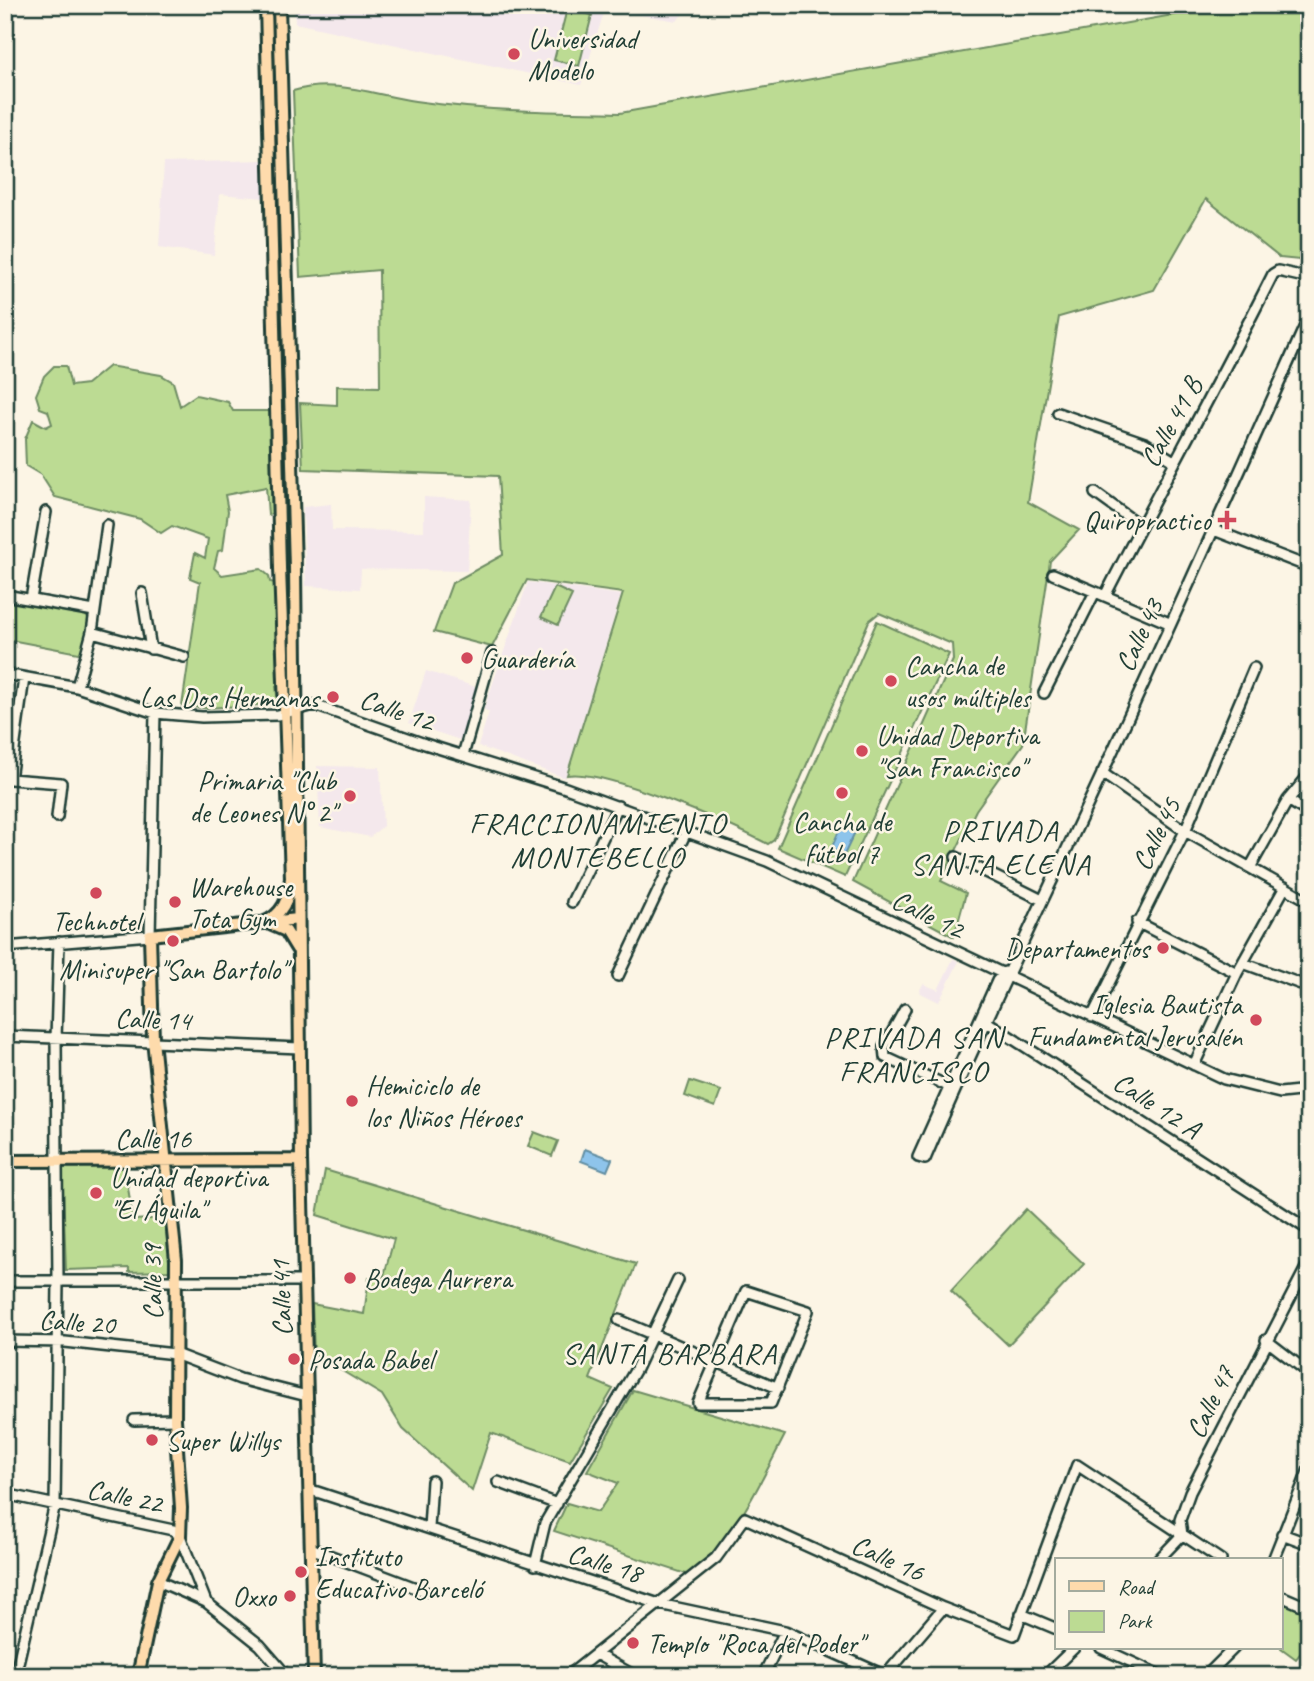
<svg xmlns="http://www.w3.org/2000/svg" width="1314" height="1681" font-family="Caveat,sans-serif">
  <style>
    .built { fill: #f4e8ec }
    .green { fill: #bcdb93; stroke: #6e8c64; stroke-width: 2 }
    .water { fill: #8ec4eb; stroke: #628ea2; stroke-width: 2 }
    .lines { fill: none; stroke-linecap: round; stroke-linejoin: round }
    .minor-casing { stroke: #1f3d34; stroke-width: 14 }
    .major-casing { stroke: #1f3d34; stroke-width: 16 }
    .minor { stroke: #fcf5e5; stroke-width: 9 }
    .major { stroke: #fedbac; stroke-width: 10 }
    .poi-dot { fill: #d1495b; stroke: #fcf5e5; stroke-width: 2.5 }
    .labels { text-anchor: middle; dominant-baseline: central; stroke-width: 5; stroke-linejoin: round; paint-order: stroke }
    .poi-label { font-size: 28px; fill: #1f3d34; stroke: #fcf5e5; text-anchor: start }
    .street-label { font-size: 28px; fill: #1f3d34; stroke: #fcf5e5 }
    .neighbourhood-label { font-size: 30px; letter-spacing: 2px; fill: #1f3d34; stroke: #fcf5e5 }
  </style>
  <rect width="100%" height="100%" fill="#fcf5e5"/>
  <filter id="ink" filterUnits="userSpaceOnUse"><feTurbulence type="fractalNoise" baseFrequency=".0143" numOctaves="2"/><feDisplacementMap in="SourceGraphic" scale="14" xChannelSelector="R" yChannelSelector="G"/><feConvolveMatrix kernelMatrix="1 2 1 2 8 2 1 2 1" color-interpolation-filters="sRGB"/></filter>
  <g filter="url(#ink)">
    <!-- built -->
    <path class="built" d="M294,5H690L677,21L605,9L581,85L295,23Z
      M265,160L264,198L220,194L214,255L159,247L164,163Z
      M424,497L471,500L467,571L361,569L360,589L306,586L303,507L331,504L332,530L424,531Z
      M528,582L621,595L565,778L478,746L489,712L484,709Z
      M426,671L476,687L460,740L409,723Z
      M317,766L380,767L383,826L370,837L320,827Z
      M953,959L959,961L939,1002L919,992L923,984L938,990Z"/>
    <!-- green -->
    <path class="green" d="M1229,5H1309V261L1280,258L1206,199L1154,290L1059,317L1028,502L1079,530L1050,561L1023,744L976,810L941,881L966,893L954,937L853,882L953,660L952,644L879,613L869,621L774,840L768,844C731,825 604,768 567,775L623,593L527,580L492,647L434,632L452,583L503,555L498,476L303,469L300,403L337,405V386L380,387L379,270L300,277L293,91C334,78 374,95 415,101C483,111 552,112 620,113Z
      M567,9L592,15L579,66L554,60Z
      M54,366H66L71,386L87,384L109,366L161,375L173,382L180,406L196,395L228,402L233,411H272L275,513L268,515L266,487L225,495L228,511L223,550L218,551L214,568L222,575L261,569L269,576L270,582L276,583L281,684L276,686L278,704L205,708L182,706L200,582L190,578L195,553L205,558L208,539L172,526L161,533L140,519L55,497L41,475L26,466L25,439L33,420L46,427L52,424L48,411L40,408L36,395L44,376Z
      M286,583L289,584L290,695L284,584Z
      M555,587L572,595L558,625L541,617Z
      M5,599L85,615L89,619L84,654L5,639Z
      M877,621L949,654L845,877L778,848Z
      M690,1081L721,1091L715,1107L685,1096Z
      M534,1132L558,1141L552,1156L528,1146Z
      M62,1163L125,1168L133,1220L170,1218L172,1271L129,1272V1268L66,1270Z
      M325,1170L636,1264L590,1379L613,1389L570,1461L491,1433L472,1491L403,1429L382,1395L314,1354L312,1304L364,1314L369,1278L383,1279L394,1239L317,1215Z
      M1026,1209L1084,1264L1008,1345L951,1291Z
      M633,1390L785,1435C759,1485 735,1541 689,1575L554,1531L567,1503L598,1512L618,1483L587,1471Z
      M1290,1601L1309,1612V1643L1296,1659L1281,1648V1609Z"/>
    <!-- water -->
    <path class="water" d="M842,824L856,830L844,855L831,849Z
      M585,1149L612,1159L607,1171L581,1161Z"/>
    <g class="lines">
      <defs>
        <path id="minor" d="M1058,413L1145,443L1174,461
          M1095,493L1139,525
          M1214,530L1309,567
          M1053,574L1169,623
          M142,593L151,649
          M5,595L94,611
          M1105,596C1160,488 1219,382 1273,274L1278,271L1309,278
          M31,599L46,512
          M92,632L184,657
          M5,674L77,687L155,713L202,717L278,715L314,705L425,744L563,787L767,861L1224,1079L1280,1093L1309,1090
          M24,678L10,779L61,783L57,817
          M77,687L92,632L107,525
          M1044,693L1095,592
          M463,755L492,653
          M1102,773L1185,831L1309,901
          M1288,800L1309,813
          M956,857L1042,900
          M1251,866L1288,800L1309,775
          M572,902L618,806
          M1137,922L1237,973
          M5,947L150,935L155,713
          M1243,963L1309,987
          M1005,972L997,981L918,1157L925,1159C976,1039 1033,922 1088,804C1164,642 1236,479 1309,317
          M618,976L687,830
          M905,1009L884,1047L885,1057L952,1088
          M1092,1017L1185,831L1254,668
          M984,1020L1309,1230
          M5,1036L300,1048
          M1194,1065L1237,973L1285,887
          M5,1281H303
          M746,1291L808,1311L771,1403H698Z
          M619,1320L778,1388
          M1266,1340L1309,1373
          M5,1341L65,1342L175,1354L240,1379L307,1396
          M134,1420L175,1419
          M498,1482L557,1504
          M311,1490L659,1604L785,1631L886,1676
          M5,1494L173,1530L180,1536L206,1602L260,1645L287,1676
          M429,1528L432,1481
          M1282,1534L1309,1544
          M313,1549L424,1591
          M1158,1560L1182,1535L1180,1520L1190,1492L1309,1262
          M1273,1560L1309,1469
          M535,1565L545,1523L636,1369L678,1280
          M158,1581L206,1602
          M1281,1596L1309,1608
          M1021,1614L1057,1629
          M1101,1648L1162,1676
          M596,1654L635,1676
          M15,1676L55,1504L58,1282L56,1039L59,942
          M568,1676L716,1558L745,1518L943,1608L1014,1635L1077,1465L1221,1560
          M763,1676L785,1631
          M885,1676L943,1608
          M1045,1676L1074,1648
          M1206,1676L1234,1648"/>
        <path id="major" d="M279,5L295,568L301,1160L314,1676
          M263,923C283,915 289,899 291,878L280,568L266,5
          M272,925L286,931L297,949
          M5,1161L301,1160
          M138,1676L158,1581L180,1536L181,1508L175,1419L176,1260L153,1040L150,935L298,919"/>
      </defs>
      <!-- minor casing -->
      <use href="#minor" class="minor-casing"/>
      <!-- major casing -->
      <use href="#major" class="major-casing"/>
      <!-- minor -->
      <use href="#minor" class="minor"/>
      <!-- major -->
      <use href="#major" class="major"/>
    </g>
  </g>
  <!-- markers -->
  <g class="poi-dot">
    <circle cx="514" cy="54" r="7"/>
    <path d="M1223.5 509.5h7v7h7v7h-7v7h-7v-7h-7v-7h7z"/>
    <circle cx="467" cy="658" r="7"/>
    <circle cx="891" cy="681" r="7"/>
    <circle cx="333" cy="697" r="7"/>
    <circle cx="862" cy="751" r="7"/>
    <circle cx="842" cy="793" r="7"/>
    <circle cx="350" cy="796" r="7"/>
    <circle cx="96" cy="893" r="7"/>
    <circle cx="175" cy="902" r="7"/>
    <circle cx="173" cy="941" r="7"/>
    <circle cx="1163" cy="948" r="7"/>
    <circle cx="1256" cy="1020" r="7"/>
    <circle cx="352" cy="1101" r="7"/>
    <circle cx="96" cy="1193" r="7"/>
    <circle cx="350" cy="1278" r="7"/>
    <circle cx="294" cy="1359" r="7"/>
    <circle cx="152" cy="1440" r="7"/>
    <circle cx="301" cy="1572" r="7"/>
    <circle cx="290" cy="1596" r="7"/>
    <circle cx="633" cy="1643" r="7"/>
  </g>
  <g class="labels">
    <!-- poi labels -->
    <g class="poi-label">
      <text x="528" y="38">Universidad<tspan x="528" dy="32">Modelo</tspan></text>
      <text x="1211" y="520" text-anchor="end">Quiropractico</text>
      <text x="481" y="658">Guardería</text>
      <text x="905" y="665">Cancha de<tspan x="905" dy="32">usos múltiples</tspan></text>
      <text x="319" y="697" text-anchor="end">Las Dos Hermanas</text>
      <text x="876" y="735">Unidad Deportiva<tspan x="876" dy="32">"San Francisco"</tspan></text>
      <text x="336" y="780" text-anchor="end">Primaria "Club<tspan x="336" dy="32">de Leones N° 2"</tspan></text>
      <text x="842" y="821" text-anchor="middle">Cancha de<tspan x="842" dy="32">fútbol 7</tspan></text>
      <text x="189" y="886">Warehouse<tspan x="189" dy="32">Tota Gym</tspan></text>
      <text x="96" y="921" text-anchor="middle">Technotel</text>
      <text x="1149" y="948" text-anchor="end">Departamentos</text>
      <text x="173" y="969" text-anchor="middle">Minisuper "San Bartolo"</text>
      <text x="1242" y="1004" text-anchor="end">Iglesia Bautista<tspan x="1242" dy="32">Fundamental Jerusalén</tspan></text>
      <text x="366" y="1085">Hemiciclo de<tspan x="366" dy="32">los Niños Héroes</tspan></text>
      <text x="110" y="1177">Unidad deportiva<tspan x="110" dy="32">"El Águila"</tspan></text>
      <text x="364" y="1278">Bodega Aurrera</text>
      <text x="308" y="1359">Posada Babel</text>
      <text x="166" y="1440">Super Willys</text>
      <text x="315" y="1556">Instituto<tspan x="315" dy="32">Educativo Barceló</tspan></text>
      <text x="276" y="1596" text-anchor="end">Oxxo</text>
      <text x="647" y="1643">Templo "Roca del Poder"</text>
    </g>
    <!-- street labels -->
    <g class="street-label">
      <text transform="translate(1171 422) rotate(-61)">Calle 41 B</text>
      <text transform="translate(1139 635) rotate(-65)">Calle 43</text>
      <text transform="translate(397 710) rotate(19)">Calle 12</text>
      <text transform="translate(1156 834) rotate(-64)">Calle 45</text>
      <text transform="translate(928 914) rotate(26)">Calle 12</text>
      <text transform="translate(153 1019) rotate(2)">Calle 14</text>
      <text transform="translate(1157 1105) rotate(33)">Calle 12 A</text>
      <text x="153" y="1138">Calle 16</text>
      <text transform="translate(152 1282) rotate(-91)">Calle 39</text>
      <text transform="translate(281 1298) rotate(-92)">Calle 41</text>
      <text transform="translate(77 1322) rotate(4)">Calle 20</text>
      <text transform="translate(1210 1402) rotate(-64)">Calle 47</text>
      <text transform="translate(125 1496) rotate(12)">Calle 22</text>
      <text transform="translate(888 1558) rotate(24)">Calle 16</text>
      <text transform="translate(605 1563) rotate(17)">Calle 18</text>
    </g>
    <!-- neighbourhood labels -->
    <g class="neighbourhood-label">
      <text x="598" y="823">FRACCIONAMIENTO<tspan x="598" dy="34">MONTEBELLO</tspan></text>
      <text x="1001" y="830">PRIVADA<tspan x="1001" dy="34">SANTA ELENA</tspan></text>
      <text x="914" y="1037">PRIVADA SAN<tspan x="914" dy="34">FRANCISCO</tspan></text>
      <text x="670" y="1353">SANTA BARBARA</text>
    </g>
  </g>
  <!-- margin -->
  <rect width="1314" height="1681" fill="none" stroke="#fcf5e5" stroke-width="28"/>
  <rect x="14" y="14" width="1286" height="1653" fill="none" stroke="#1f3d34" stroke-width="2.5" filter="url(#ink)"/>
  <!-- legend -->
  <rect x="1055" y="1558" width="228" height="91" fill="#fcf5e5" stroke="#a4ab9e" stroke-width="2"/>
  <rect x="1069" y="1581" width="35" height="10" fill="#fedbac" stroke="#a4ab9e" stroke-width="2"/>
  <text x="1118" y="1594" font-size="21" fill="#1f3d34">Road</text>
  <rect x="1069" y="1611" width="35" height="21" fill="#bcdb93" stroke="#a4ab9e" stroke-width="2"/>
  <text x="1118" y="1628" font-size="21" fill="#1f3d34">Park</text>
</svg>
